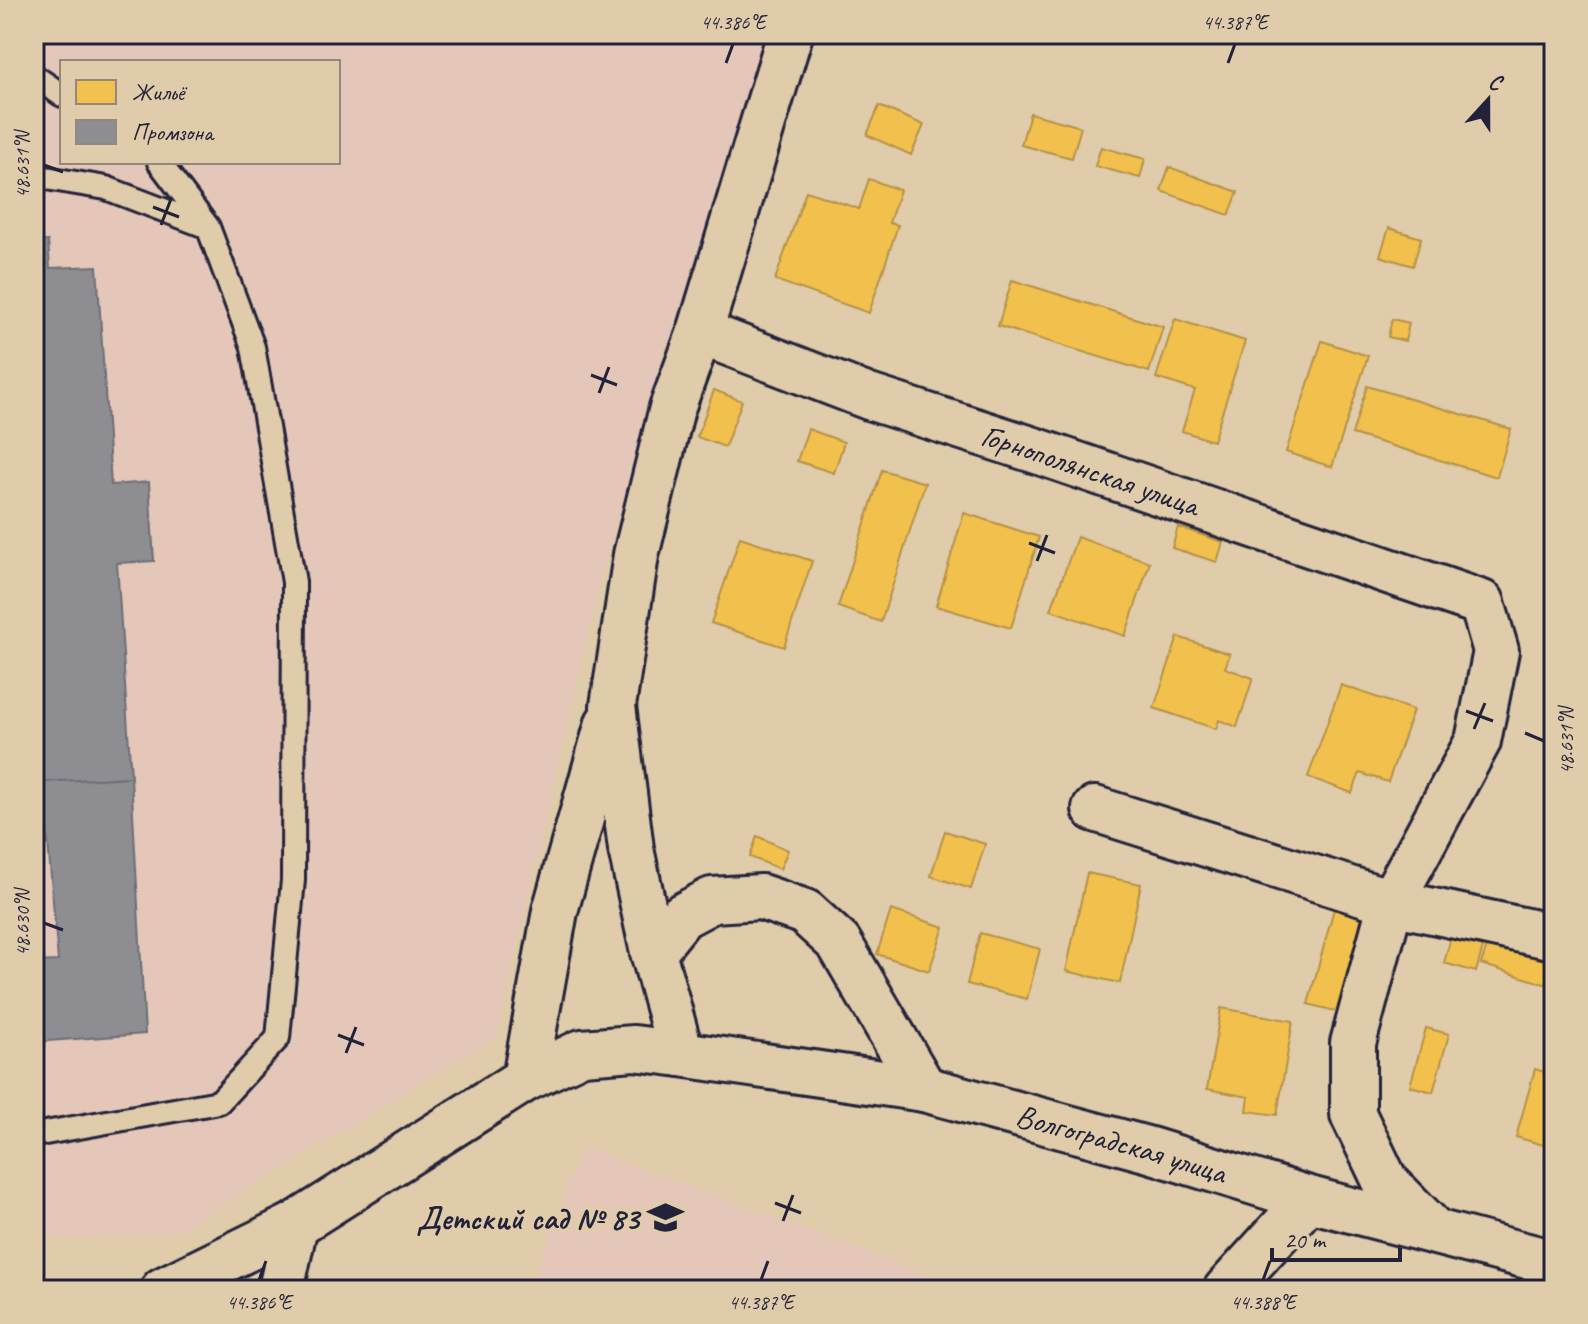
<svg xmlns="http://www.w3.org/2000/svg" width="1588" height="1324" font-family="Caveat,sans-serif">
  <style>
    .built { fill: #e4c7b8; fill-rule: evenodd }
    .homes { fill: #f2c14e; stroke: #b49148; stroke-width: 2 }
    .industry { fill: #8d8d92; stroke: #6d6d78; stroke-width: 2 }
    .lines { fill: none; stroke-linecap: round; stroke-linejoin: round }
    .service-casing { stroke: #22223b; stroke-width: 28 }
    .minor-casing { stroke: #22223b; stroke-width: 50 }
    .tertiary-casing { stroke: #22223b; stroke-width: 50 }
    .service { stroke: #e0ccaa; stroke-width: 22 }
    .minor { stroke: #e0ccaa; stroke-width: 44 }
    .tertiary { stroke: #e0ccaa; stroke-width: 44 }
    .ticks { fill: none; stroke: #22223b; stroke-width: 3 }
    .labels { text-anchor: middle; dominant-baseline: central; stroke-width: 8; stroke-linejoin: round; paint-order: stroke }
    .street-label { font-size: 32px; fill: #22223b; stroke: #e0ccaa }
    .poi-label { font-size: 32px; font-weight: bold; fill: #22223b; stroke: #e0ccaa; text-anchor: end }
    .neatline { fill: none; stroke: #22223b; stroke-width: 3 }
    .ticks-label { font-size: 20px; text-anchor: middle; fill: #22223b }
  </style>
  <rect width="100%" height="100%" fill="#e0ccaa"/>
  <filter id="ink" filterUnits="userSpaceOnUse"><feTurbulence type="fractalNoise" baseFrequency=".0125" numOctaves="2"/><feDisplacementMap in="SourceGraphic" scale="16" xChannelSelector="R" yChannelSelector="G"/><feConvolveMatrix kernelMatrix="1 2 1 2 8 2 1 2 1" color-interpolation-filters="sRGB"/></filter>
  <g filter="url(#ink)">
    <!-- built -->
    <path class="built" d="M34,34H770L601,576L497,1036L180,1231L34,1241ZM62,62H338V162H62Z
      M582,1146L969,1290H529Z"/>
    <!-- homes -->
    <path class="homes" d="M879,106L924,125L911,155L867,135Z
      M1030,113L1081,127L1072,158L1021,145Z
      M1101,147L1145,159L1140,178L1095,166Z
      M1169,167L1238,192L1229,215L1161,191Z
      M869,179L900,190L889,223L898,225L869,313L775,280L806,191L859,209Z
      M1389,228L1421,238L1413,266L1380,256Z
      M1012,280L1163,327L1149,372L998,326Z
      M1175,319L1245,341L1213,441L1182,431L1195,390L1156,378Z
      M1392,319L1409,323L1405,341L1388,337Z
      M1322,341L1368,356L1332,467L1286,452Z
      M1367,386L1511,429L1497,477L1352,434Z
      M714,390L742,401L725,447L697,437Z
      M808,429L844,442L834,473L797,461Z
      M882,470L925,483L881,622L838,607Z
      M964,513L1039,537L1011,628L936,606Z
      M1178,527L1223,542L1217,562L1172,548Z
      M740,537L812,561L784,647L711,623Z
      M1077,537L1150,562L1125,636L1051,610Z
      M1178,637L1230,654L1225,668L1253,678L1237,727L1219,720L1216,729L1154,708Z
      M1341,685L1413,710L1388,782L1360,773L1352,793L1308,777Z
      M945,831L985,844L971,889L931,876Z
      M757,836L788,850L780,869L750,857Z
      M1087,873L1141,884L1120,983L1066,971Z
      M1335,905L1376,916L1350,1015L1308,1004Z
      M891,910L944,927L929,971L877,954Z
      M980,933L1040,949L1027,999L967,984Z
      M1451,937L1483,947L1476,972L1444,963Z
      M1489,940L1554,960V987L1481,964Z
      M1221,1008L1293,1021L1277,1115L1247,1111L1249,1097L1207,1089Z
      M1426,1028L1449,1034L1433,1092L1410,1086Z
      M1535,1069L1554,1075V1168L1545,1165L1550,1147L1516,1137Z"/>
    <!-- industry -->
    <path class="industry" d="M48,241L50,268L97,266L111,485L149,482L154,561L117,563L131,777L43,782L34,644V242Z
      M131,777L145,1034L34,1042V962L58,961L43,782Z"/>
    <g class="lines">
      <defs>
        <path id="service" d="M34,76L62,95
          M34,176L106,188L208,227
          M34,1135L219,1102L278,1038L293,880L294,582L253,347L208,227L159,162"/>
        <g id="minor">
          <path id="s1" d="M700,332L869,397L1037,451L1482,603L1496,651L1478,741L1391,902L1095,809"/>
          <path d="M653,952L682,916L712,900L761,897L805,912L839,943L924,1089"/>
          <path d="M525,1079L555,911L608,723"/>
          <path d="M1434,1231L1385,1181L1353,1114V1043L1391,902L1554,937"/>
          <path d="M163,1290L295,1225L525,1079L582,1052L634,1048L681,1054L653,952L631,849L613,706L636,555L672,408L700,332L790,34"/>
          <path d="M281,1290L295,1225"/>
          <path d="M1226,1290L1309,1199"/>
        </g>
        <g id="tertiary">
          <path id="s2" d="M681,1054L924,1089L1150,1150L1309,1199L1554,1263"/>
        </g>
      </defs>
      <!-- service casing -->
      <use href="#service" class="service-casing"/>
      <!-- minor casing -->
      <use href="#minor" class="minor-casing"/>
      <!-- tertiary casing -->
      <use href="#tertiary" class="tertiary-casing"/>
      <!-- service -->
      <use href="#service" class="service"/>
      <!-- minor -->
      <use href="#minor" class="minor"/>
      <!-- tertiary -->
      <use href="#tertiary" class="tertiary"/>
    </g>
  </g>
  <!-- ticks -->
  <path class="ticks" d="M726,63L733,44M1228,63L1235,44M44,165L63,172M153,207L179,217M161,225L171,199M591,375L617,385M599,393L609,367M1029,543L1055,553M1037,561L1047,535M1466,711L1493,721M1474,729L1485,703M1525,733L1544,741M44,923L63,930M338,1035L364,1045M346,1053L356,1027M775,1203L801,1213M783,1221L793,1195M259,1280L266,1261M761,1280L768,1261M1263,1280L1270,1261"/>
  <!-- icons -->
  <defs>
    <symbol id="school-bare" viewBox="-9 -9 18 18"><path d="M0-5L7-2L0 1L-7-2ZM-4 1L0 2.5L4 1V4Q0 6-4 4Z" fill="#22223b" stroke="#e0ccaa" stroke-width="2.5" paint-order="stroke"/></symbol>
  </defs>
  <g fill-rule="evenodd">
    <use href="#school-bare" x="640" y="1192" width="51" height="51"/>
  </g>
  <g class="labels">
    <!-- street labels -->
    <g class="street-label">
      <text stroke="none"><textPath href="#s1" startOffset="414">Горнополянская улица</textPath></text>
      <text stroke="none"><textPath href="#s2" startOffset="450">Волгоградская улица</textPath></text>
    </g>
    <!-- poi labels -->
    <g class="poi-label">
      <text x="639" y="1218">Детский сад № 83</text>
    </g>
  </g>
  <!-- margin -->
  <rect width="1588" height="1324" fill="none" stroke="#e0ccaa" stroke-width="88"/>
  <!-- legend -->
  <rect x="60" y="60" width="280" height="104" fill="#e0ccaa" stroke="#94887e" stroke-width="2"/>
  <rect x="76" y="80" width="40" height="24" fill="#f2c14e" stroke="#94887e" stroke-width="2"/>
  <text x="132" y="100" font-size="24" fill="#22223b">Жильё</text>
  <rect x="76" y="120" width="40" height="24" fill="#8d8d92" stroke="#94887e" stroke-width="2"/>
  <text x="132" y="140" font-size="24" fill="#22223b">Промзона</text>
  <!-- north arrow -->
  <g transform="translate(1488 100) rotate(21)" stroke="#e0ccaa" stroke-width="6" paint-order="stroke">
  <path d="M0-6L14 30L0 20L-14 30Z" fill="#22223b"/>
  <text y="-12" font-size="22" font-weight="bold" text-anchor="middle" fill="#22223b">С</text>
  </g>
  <!-- scale -->
  <path d="M1272 1248v12h128v-12" fill="none" stroke="#22223b" stroke-width="4"/>
  <text x="1284" y="1248" font-size="24" fill="#22223b" stroke="#e0ccaa" stroke-width="6" paint-order="stroke">20 m</text>
  <rect x="44" y="44" width="1500" height="1236" class="neatline"/>
  <g class="ticks-label">
    <text x="733" y="29">44.386°E</text>
    <text x="1235" y="29">44.387°E</text>
    <text transform="translate(22 165) rotate(-90)" y="7">48.631°N</text>
    <text transform="translate(1566 741) rotate(-90)" y="7">48.631°N</text>
    <text transform="translate(22 923) rotate(-90)" y="7">48.630°N</text>
    <text x="259" y="1309">44.386°E</text>
    <text x="761" y="1309">44.387°E</text>
    <text x="1263" y="1309">44.388°E</text>
  </g>
</svg>
